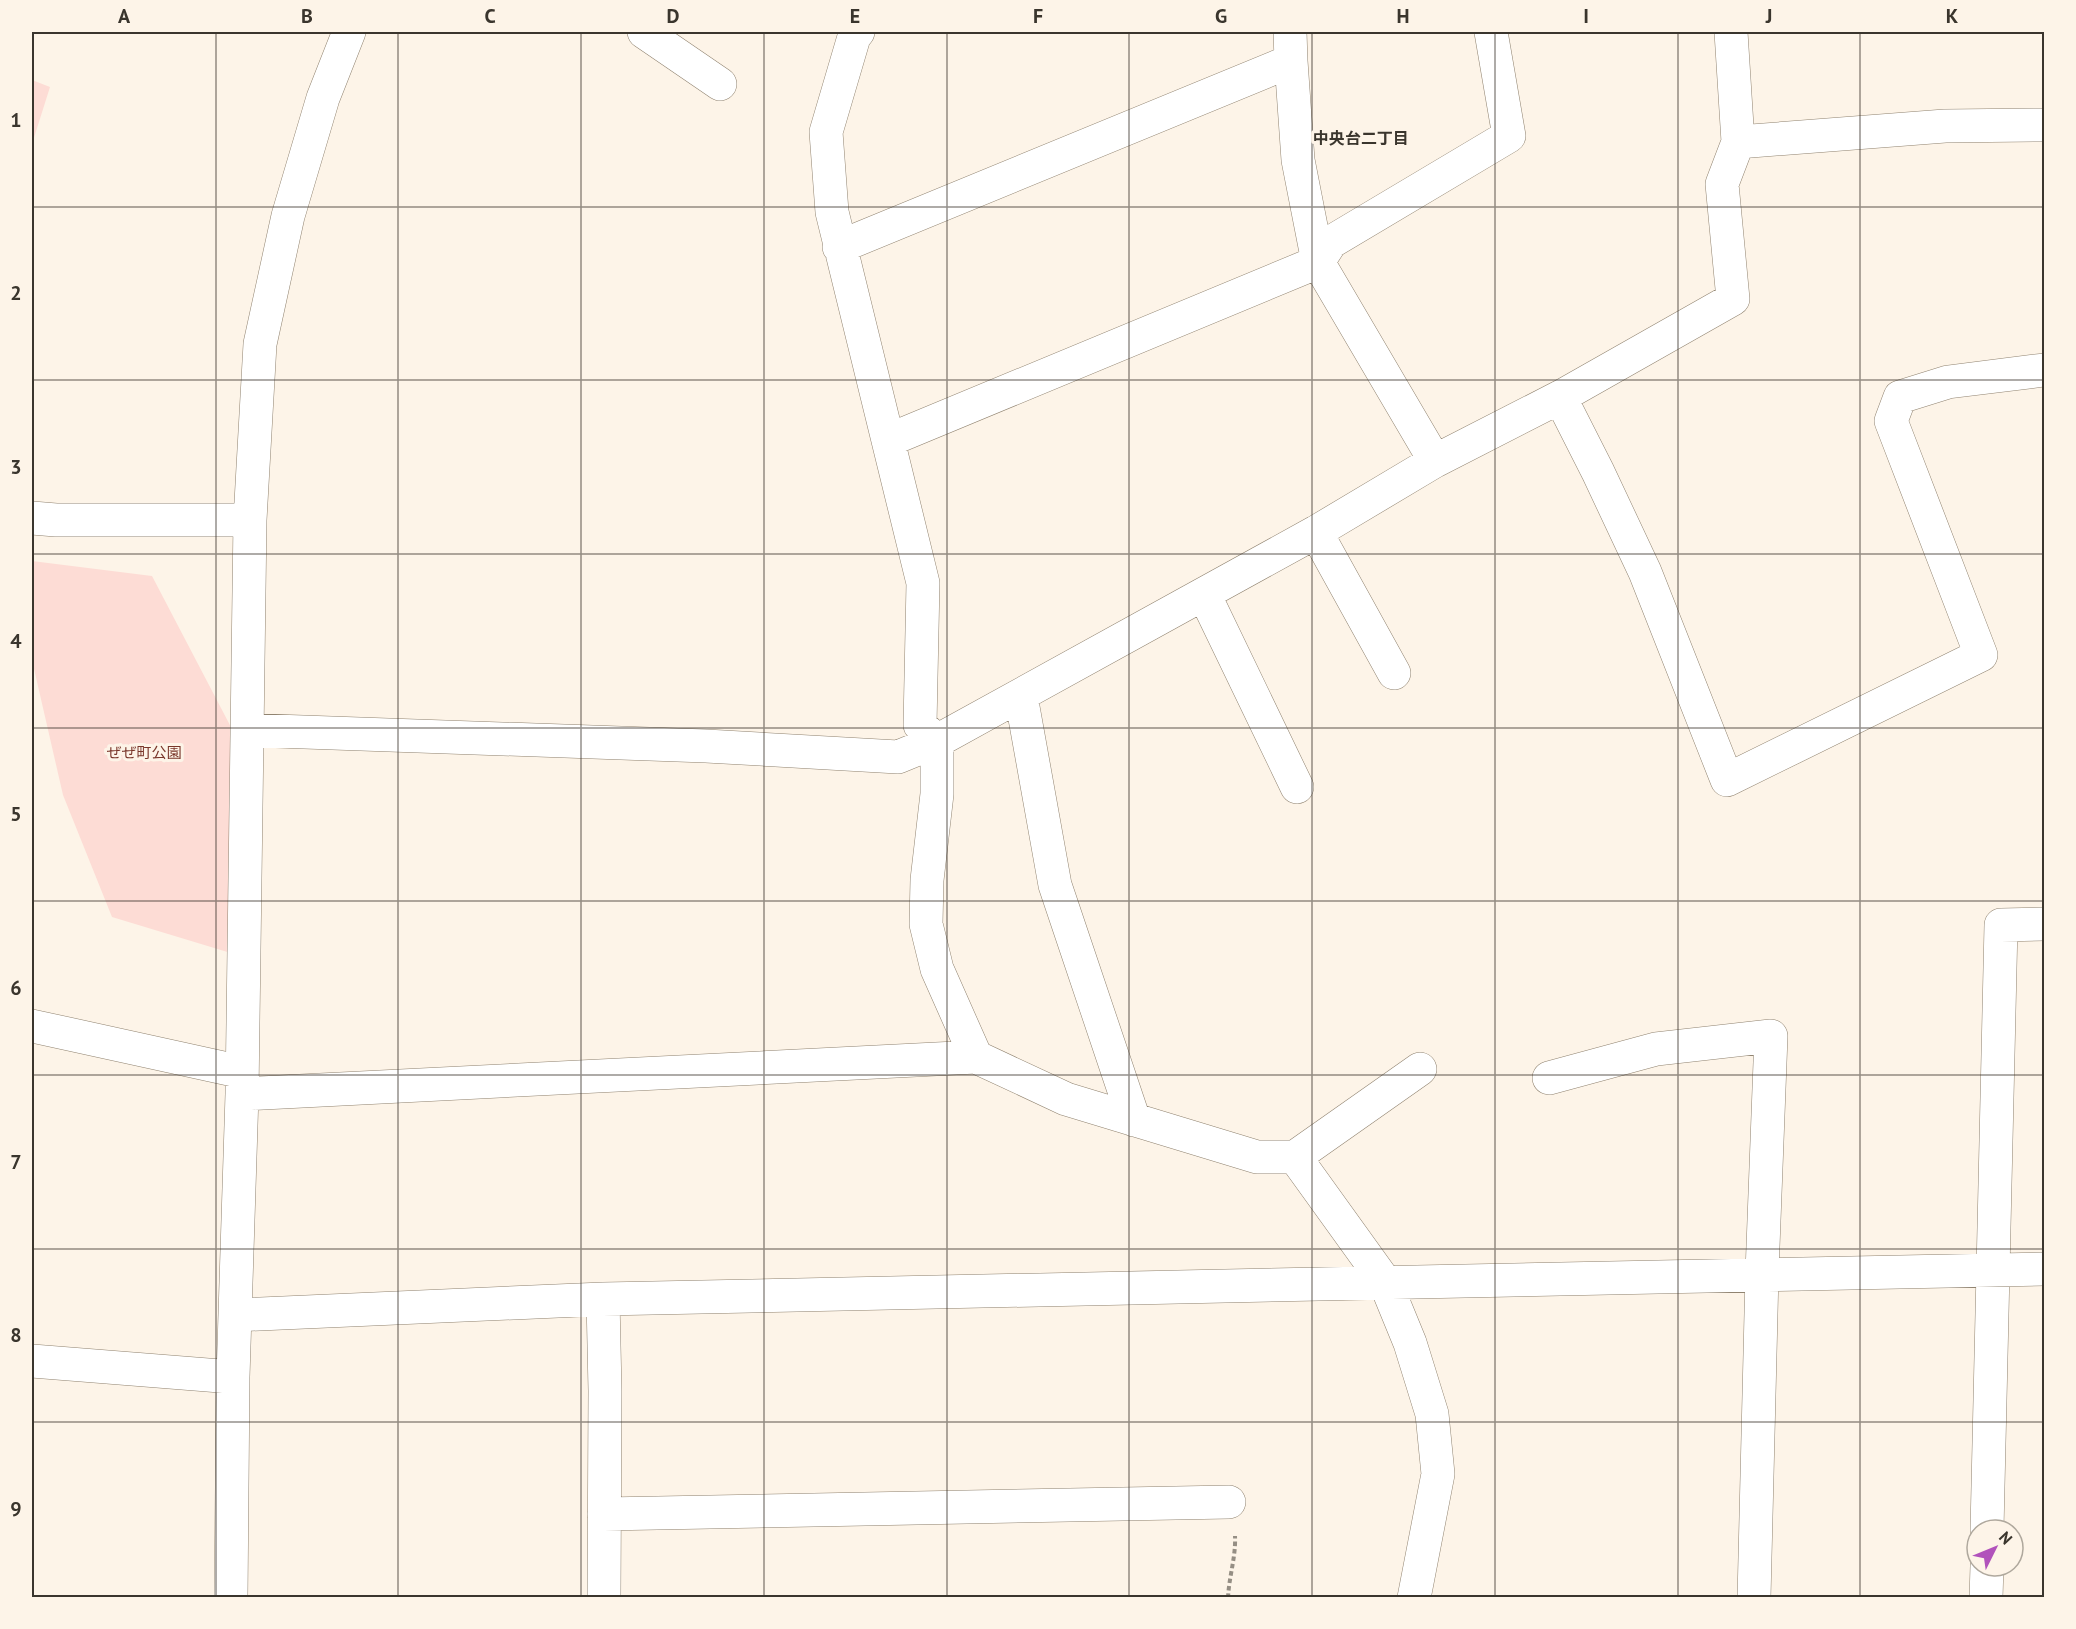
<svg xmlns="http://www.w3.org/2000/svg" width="2076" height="1629" font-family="'PT Sans','Noto Sans JP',sans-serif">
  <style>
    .green { fill: #fddcd5 }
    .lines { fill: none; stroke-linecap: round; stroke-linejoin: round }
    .minor-casing { stroke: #908370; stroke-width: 34 }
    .path { stroke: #958e84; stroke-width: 4; stroke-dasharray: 4.5 3; stroke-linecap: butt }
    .minor { stroke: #fff; stroke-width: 33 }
    .grid { fill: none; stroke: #3a352d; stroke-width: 1.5; stroke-opacity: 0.55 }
    .labels { text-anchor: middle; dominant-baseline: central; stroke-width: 6; stroke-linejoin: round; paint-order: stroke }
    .park-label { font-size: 15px; fill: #79362a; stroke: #fdf4e8 }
    .neighbourhood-label { font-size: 16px; font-weight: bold; fill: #3a352d; stroke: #fdf4e8 }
    .neatline { fill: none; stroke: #3a352d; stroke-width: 2 }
    .grid-label { font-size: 20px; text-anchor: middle; font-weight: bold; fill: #3a352d }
  </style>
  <rect width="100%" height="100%" fill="#fdf4e8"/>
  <!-- green -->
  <path class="green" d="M32,80L50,87L32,144Z
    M32,561L152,576L233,731L234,954L112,917L63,795L32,660Z"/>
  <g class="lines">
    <defs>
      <path id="minor" d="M644,32L720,84
        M858,32L854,37L826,132L832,212L923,583L920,725L937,741V794L927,880L926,924L937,969L976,1057L1066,1099L1257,1157H1295L1385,1282L1410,1343L1432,1414L1438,1474L1414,1598
        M1291,61L1298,160L1318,262L1435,461
        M1738,142L1945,126L2044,125
        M839,247L1291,61L1290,32
        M1560,397L1598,472L1645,572L1727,780L1981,655L1891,421L1900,397L1948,382L2044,370
        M889,440L1318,262L1331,242L1509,136L1491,32
        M32,518L56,520H250
        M1316,532L1394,673
        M1204,594L1297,787
        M1021,696L1055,885L1134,1120
        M247,730L706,746L898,757L937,741L1316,532L1435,461L1560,397L1733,299L1722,184L1738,142L1731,32
        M32,1026L242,1072
        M1549,1078L1656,1049L1771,1036L1762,1273L1754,1598
        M242,1094L976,1057
        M1295,1157L1420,1069
        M603,1299L605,1391L604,1598
        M235,1315L603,1299L2044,1269
        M32,1361L233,1377
        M604,1514L1229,1502
        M1987,1530L2001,925L2044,924
        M231,1598L233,1377L242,1094L250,520L260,344L288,216L323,98L349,32
        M1986,1598L1987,1566"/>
    </defs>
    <!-- minor casing -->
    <use href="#minor" class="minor-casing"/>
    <!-- path -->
    <path class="path" d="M1228,1598C1229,1576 1236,1557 1235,1536"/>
    <!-- minor -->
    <use href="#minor" class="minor"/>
  </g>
  <!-- grid -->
  <path class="grid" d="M216,32V1598M398,32V1598M581,32V1598M764,32V1598M947,32V1598M1129,32V1598M1312,32V1598M1495,32V1598M1678,32V1598M1860,32V1598M32,207H2044M32,380H2044M32,554H2044M32,728H2044M32,901H2044M32,1075H2044M32,1249H2044M32,1422H2044"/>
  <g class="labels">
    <!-- park labels -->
    <g class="park-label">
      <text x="144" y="752">ぜぜ町公園</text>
    </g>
    <!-- neighbourhood labels -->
    <g class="neighbourhood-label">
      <text x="1361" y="138">中央台二丁目</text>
    </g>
  </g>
  <!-- border -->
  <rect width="2076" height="1629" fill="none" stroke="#fdf4e8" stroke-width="66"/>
  <!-- north arrow -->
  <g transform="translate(1995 1548) rotate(47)"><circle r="28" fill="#fdf4e8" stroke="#afa89d" stroke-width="1.5"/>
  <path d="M0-4.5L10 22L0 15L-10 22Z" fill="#b152bb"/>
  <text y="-9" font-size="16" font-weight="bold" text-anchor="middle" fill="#3a352d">N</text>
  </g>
  <rect x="33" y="33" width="2010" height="1563" class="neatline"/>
  <g class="grid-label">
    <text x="124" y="23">A</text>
    <text x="307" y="23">B</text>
    <text x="490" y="23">C</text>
    <text x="673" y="23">D</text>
    <text x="855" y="23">E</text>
    <text x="1038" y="23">F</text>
    <text x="1221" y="23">G</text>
    <text x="1403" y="23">H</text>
    <text x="1586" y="23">I</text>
    <text x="1769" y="23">J</text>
    <text x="1952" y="23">K</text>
    <text x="16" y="127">1</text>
    <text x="16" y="300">2</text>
    <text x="16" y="474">3</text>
    <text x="16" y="648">4</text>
    <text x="16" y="821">5</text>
    <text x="16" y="995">6</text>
    <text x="16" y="1169">7</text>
    <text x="16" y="1342">8</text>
    <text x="16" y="1516">9</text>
  </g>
</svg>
